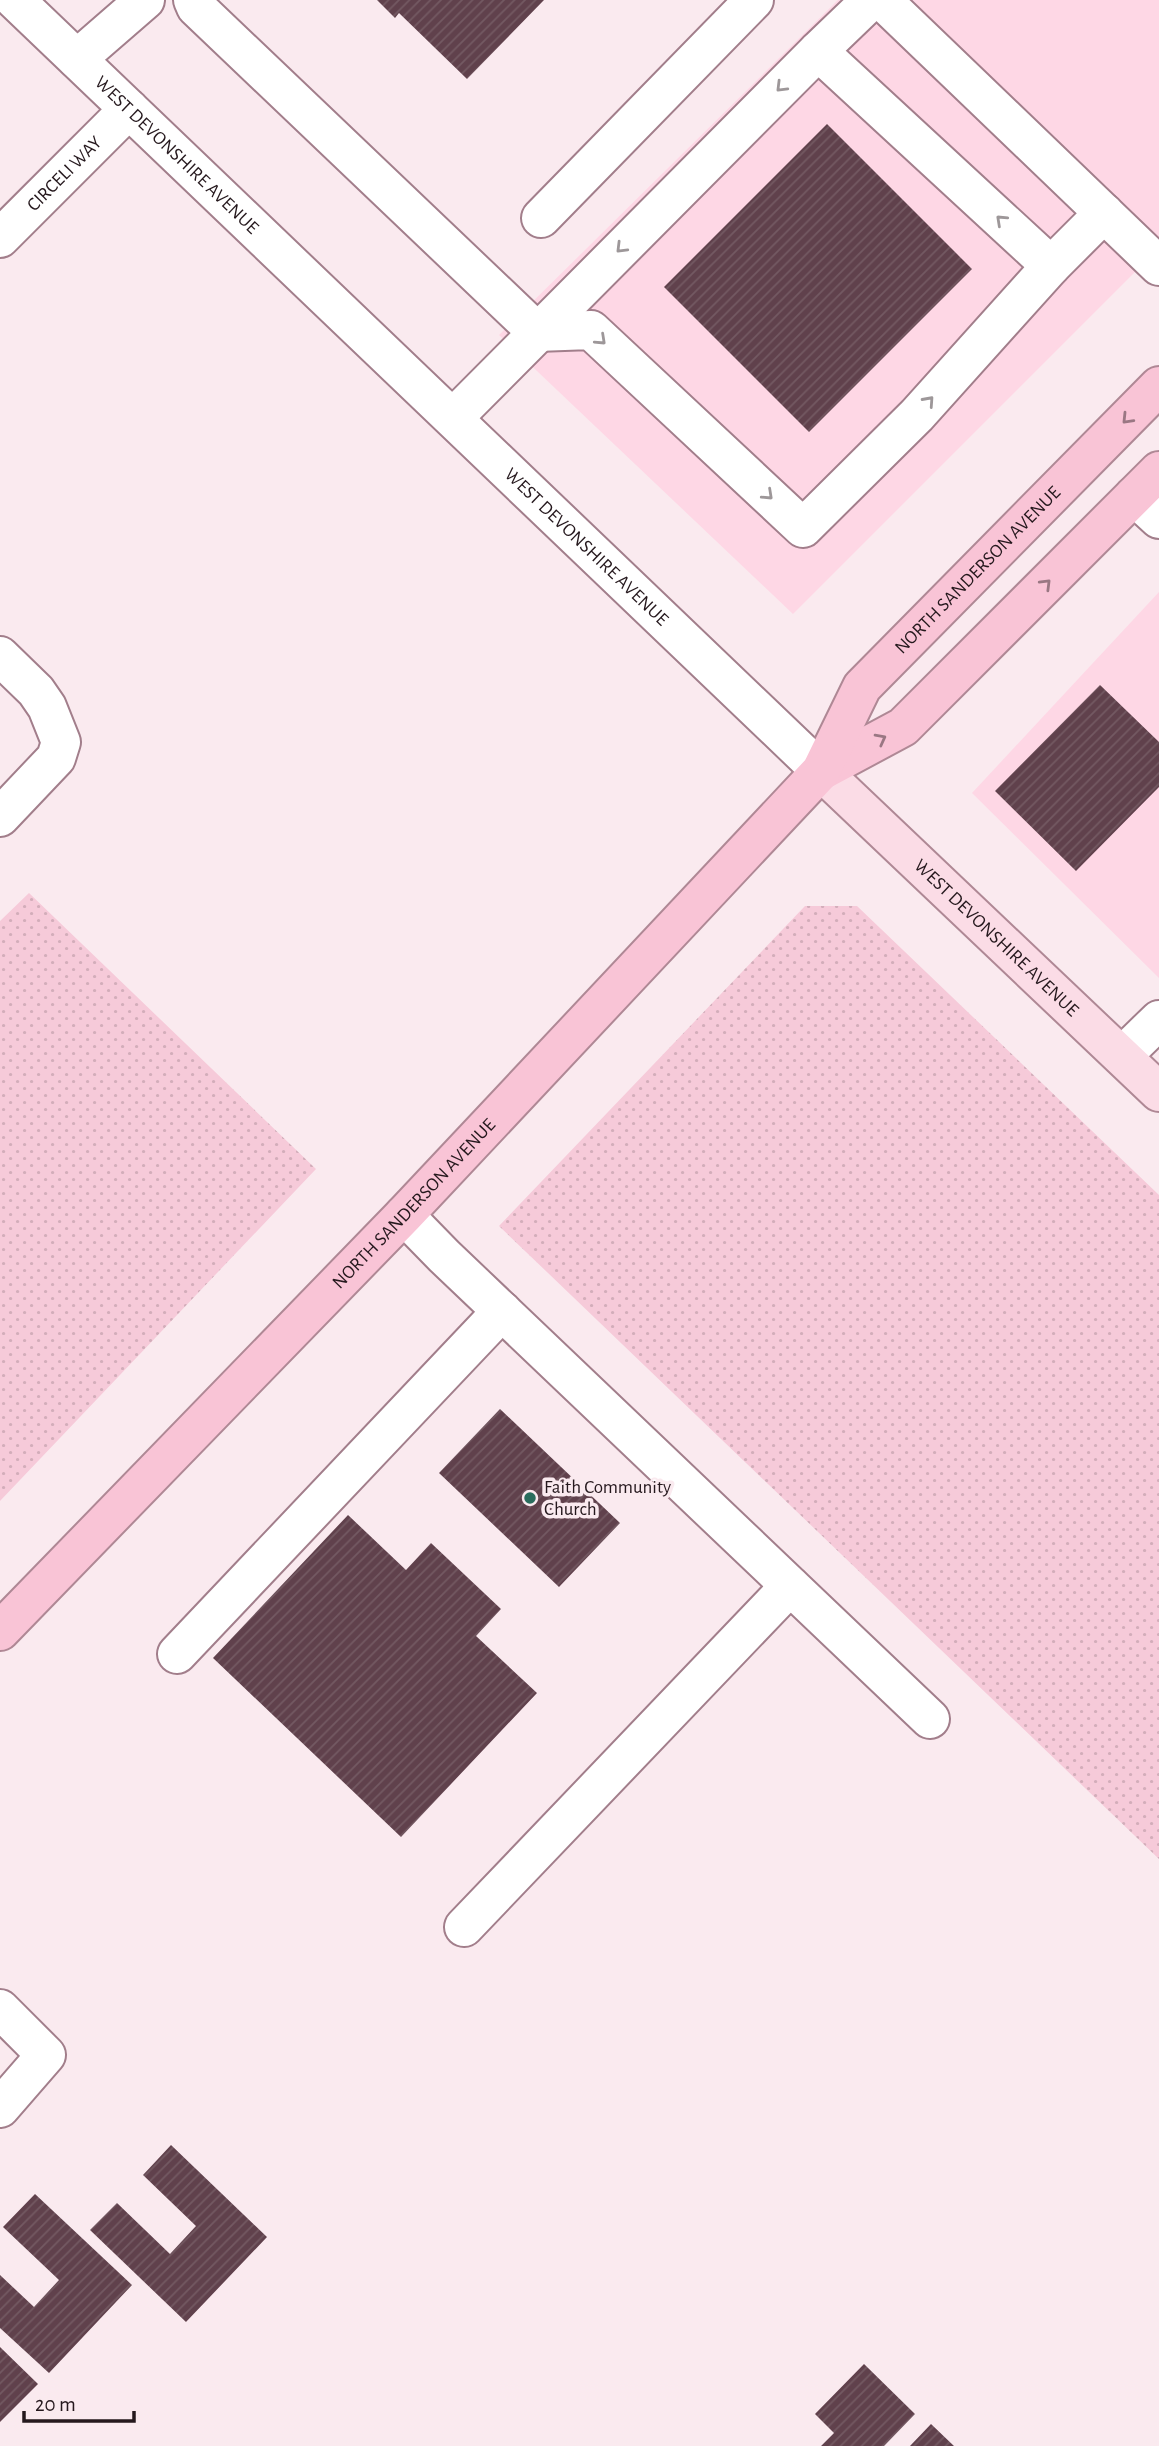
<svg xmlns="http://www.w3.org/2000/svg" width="1159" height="2446" font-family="'Alegreya Sans',sans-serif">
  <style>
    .built { fill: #fed7e5 }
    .grass { fill: url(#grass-dots) }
    .building { fill: url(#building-hatch) }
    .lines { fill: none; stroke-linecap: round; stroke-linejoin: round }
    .minor-casing { stroke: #a27e8b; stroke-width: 42 }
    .major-casing { stroke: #af8895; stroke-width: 42 }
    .highway-casing { stroke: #af8895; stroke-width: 42 }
    .minor { stroke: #fff; stroke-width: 38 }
    .major { stroke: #fbdce6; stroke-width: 38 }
    .highway { stroke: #f9c4d6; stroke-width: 38 }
    .oneway { stroke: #9d9799 }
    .oneway2 { stroke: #9a7783 }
    .poi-dot { fill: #2a6d5d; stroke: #faeaef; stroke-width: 2.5 }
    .labels { text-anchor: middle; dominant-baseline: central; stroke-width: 7; stroke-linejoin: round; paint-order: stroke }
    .street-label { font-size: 19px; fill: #25181d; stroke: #faeaef }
    .poi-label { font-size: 19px; fill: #25181d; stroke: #faeaef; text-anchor: start }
  </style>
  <defs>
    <pattern id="grass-dots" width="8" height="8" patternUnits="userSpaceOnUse" patternTransform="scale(1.75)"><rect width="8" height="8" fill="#f6cad9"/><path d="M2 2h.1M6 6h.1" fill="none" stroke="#d3adba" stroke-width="1.8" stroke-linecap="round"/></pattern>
    <pattern id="building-hatch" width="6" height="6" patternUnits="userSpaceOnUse" patternTransform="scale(1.75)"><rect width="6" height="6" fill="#60414c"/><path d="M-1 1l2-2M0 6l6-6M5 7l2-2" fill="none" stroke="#735962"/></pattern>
  </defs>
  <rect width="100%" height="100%" fill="#faeaef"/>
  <!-- built -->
  <path class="built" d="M838,0H1159V248L793,614L499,335Z
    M1159,592V978L972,793Z"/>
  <!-- grass -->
  <path class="grass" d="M29,893L316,1169L0,1501V921Z
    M805,906H857L1159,1195V1859L499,1226Z"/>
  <!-- building -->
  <path class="building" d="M377,0H544L467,79L399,13L395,18Z
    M827,124L972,269L809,432L664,287Z
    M1100,685L1159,742V787L1076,871L995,791Z
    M500,1409L620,1523L559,1587L439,1473Z
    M348,1515L406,1570L431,1543L501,1609L476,1636L537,1693L401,1837L213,1658Z
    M171,2145L267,2237L186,2322L90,2230L117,2203L170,2254L196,2226L143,2175Z
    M35,2194L132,2285L49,2373L0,2328V2275L34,2307L59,2280L3,2227Z
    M0,2347L38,2384L0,2422Z
    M864,2364L915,2414L884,2446H821L834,2433L815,2414Z
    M931,2424L954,2446H910Z"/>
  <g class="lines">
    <defs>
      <g id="minor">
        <path id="s1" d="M15,0L821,771"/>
        <path d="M193,0L196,7L537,332L591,330L803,528L917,415L1051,266L1104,213"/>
        <path d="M882,0L1159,266"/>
        <path d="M818,51L871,0"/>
        <path d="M77,59L145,0"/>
        <path d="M541,218L754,0"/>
        <path id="s2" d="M0,238L129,109"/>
        <path d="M453,418L818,51L1051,266"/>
        <path d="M1134,496L1159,519"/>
        <path d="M0,656L36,691L47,707L61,742L56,758L0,817"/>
        <path d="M1122,1056L1159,1020"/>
        <path d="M404,1215L444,1256L930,1719"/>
        <path d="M177,1654L502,1311"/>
        <path d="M464,1927L790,1586"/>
        <path d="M0,2009L46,2055L0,2108"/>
      </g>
      <g id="major">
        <path id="s3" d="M821,771L1159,1092"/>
      </g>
      <g id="highway">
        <path d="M821,771L903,727L1159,471"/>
        <path id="s4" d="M0,1631L404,1215L821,771L862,687L1159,386"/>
      </g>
    </defs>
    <!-- minor casing -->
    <use href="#minor" class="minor-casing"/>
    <!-- major casing -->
    <use href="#major" class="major-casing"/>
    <!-- highway casing -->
    <use href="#highway" class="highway-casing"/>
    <!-- minor -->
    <use href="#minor" class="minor"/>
    <!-- major -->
    <use href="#major" class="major"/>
    <!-- highway -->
    <use href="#highway" class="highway"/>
  </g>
  <!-- one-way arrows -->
  <defs><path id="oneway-chevron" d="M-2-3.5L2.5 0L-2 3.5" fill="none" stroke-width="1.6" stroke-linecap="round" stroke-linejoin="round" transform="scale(1.75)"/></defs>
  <g class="oneway">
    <use href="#oneway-chevron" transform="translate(781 87) rotate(135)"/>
    <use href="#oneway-chevron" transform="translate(1001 220) rotate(-137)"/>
    <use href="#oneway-chevron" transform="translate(621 248) rotate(135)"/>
    <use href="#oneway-chevron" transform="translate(601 340) rotate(43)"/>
    <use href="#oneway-chevron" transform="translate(929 401) rotate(-48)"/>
    <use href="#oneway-chevron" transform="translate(768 495) rotate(43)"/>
  </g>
  <g class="oneway2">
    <use href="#oneway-chevron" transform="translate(1127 419) rotate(134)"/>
    <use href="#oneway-chevron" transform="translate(1046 584) rotate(-45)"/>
    <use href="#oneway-chevron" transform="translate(881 739) rotate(-28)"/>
  </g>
  <!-- markers -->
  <circle class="poi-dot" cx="530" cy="1498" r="7"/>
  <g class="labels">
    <!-- street labels -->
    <g class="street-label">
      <text stroke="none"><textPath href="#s1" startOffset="224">WEST DEVONSHIRE AVENUE</textPath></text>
      <text stroke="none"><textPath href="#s2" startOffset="91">CIRCELI WAY</textPath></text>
      <text stroke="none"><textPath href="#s1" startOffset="791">WEST DEVONSHIRE AVENUE</textPath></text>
      <text stroke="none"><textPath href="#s4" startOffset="1447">NORTH SANDERSON AVENUE</textPath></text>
      <text stroke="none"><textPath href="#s3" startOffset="242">WEST DEVONSHIRE AVENUE</textPath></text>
      <text stroke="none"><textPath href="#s4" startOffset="595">NORTH SANDERSON AVENUE</textPath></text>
    </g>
    <!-- poi labels -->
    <g class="poi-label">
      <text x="544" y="1487">Faith Community<tspan x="544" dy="22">Church</tspan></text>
    </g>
  </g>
  <!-- scale -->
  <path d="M24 2411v10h110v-10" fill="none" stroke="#25181d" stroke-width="3.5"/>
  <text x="35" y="2411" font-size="21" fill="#25181d" stroke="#faeaef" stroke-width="5" paint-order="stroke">20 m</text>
</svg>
